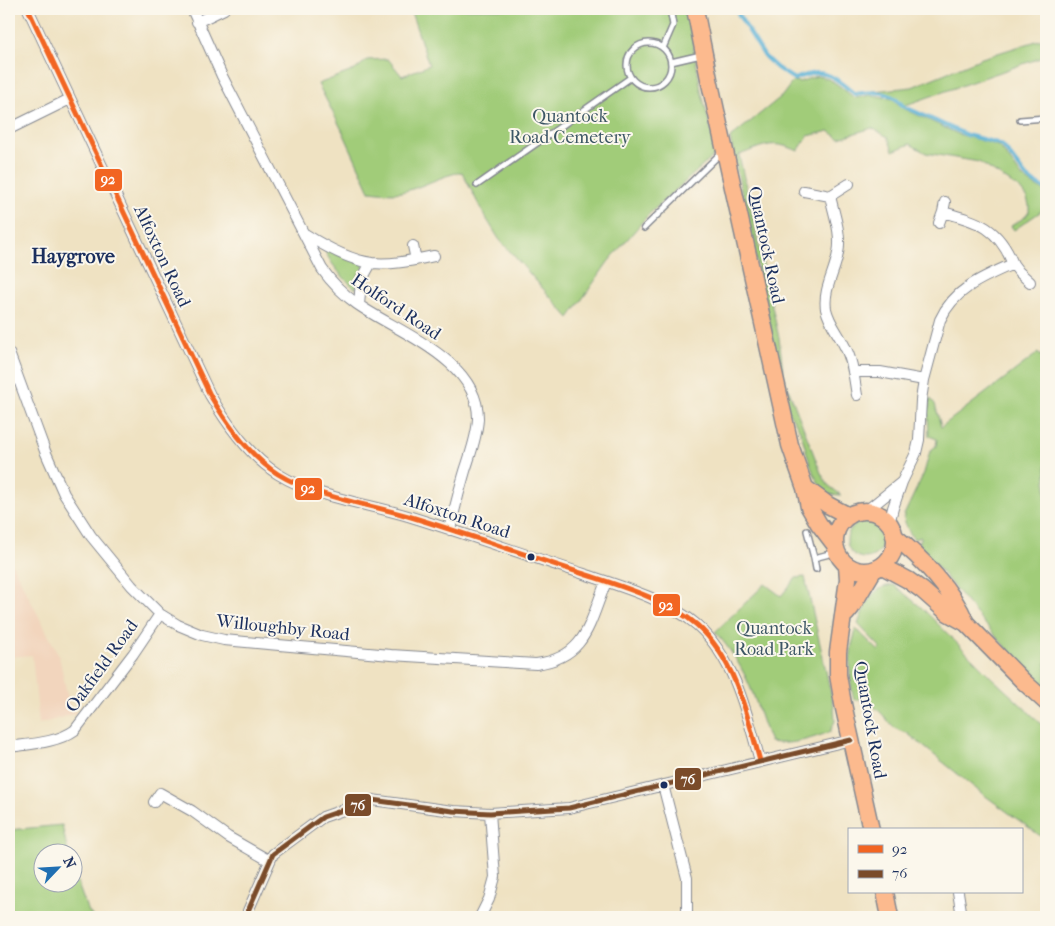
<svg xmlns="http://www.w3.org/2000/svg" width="1055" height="926" font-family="'IM FELL French Canon',serif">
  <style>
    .built { fill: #f2d5bd }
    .green { fill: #a1cc79; stroke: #5e7e6c }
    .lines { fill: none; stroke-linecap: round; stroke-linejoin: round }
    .stream { stroke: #59b0d6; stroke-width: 4 }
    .service-casing { stroke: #858890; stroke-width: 8 }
    .minor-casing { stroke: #858890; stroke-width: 12 }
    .primary-casing { stroke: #858890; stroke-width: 19 }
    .service { stroke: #fff; stroke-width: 5 }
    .minor { stroke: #fff; stroke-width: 10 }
    .primary { stroke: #fcba8e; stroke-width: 16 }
    .bus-1-casing { stroke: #fbf7ec; stroke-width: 9 }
    .bus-2-casing { stroke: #fbf7ec; stroke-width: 9 }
    .bus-1 { stroke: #f26522; stroke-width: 5 }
    .bus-2 { stroke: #7a4b2a; stroke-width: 5 }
    .bus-dot { fill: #1b2f5e; stroke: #fbf7ec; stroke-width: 2 }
    .labels { text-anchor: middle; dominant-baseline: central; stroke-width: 4; stroke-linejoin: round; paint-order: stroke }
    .park-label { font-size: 18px; fill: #3c5665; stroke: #fbf7ec }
    .street-label { font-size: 18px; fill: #1b2f5e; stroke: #fbf7ec }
    .quarter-label { font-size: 20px; font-weight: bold; fill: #1b2f5e; stroke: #fbf7ec }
    .line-badge { stroke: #fbf7ec; stroke-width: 2 }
    .badge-label { font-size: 14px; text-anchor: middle; font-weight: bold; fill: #fff }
  </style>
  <rect width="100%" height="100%" fill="#fbf7ec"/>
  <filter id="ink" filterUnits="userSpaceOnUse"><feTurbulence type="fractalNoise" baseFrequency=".02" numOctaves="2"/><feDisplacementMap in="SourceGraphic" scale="10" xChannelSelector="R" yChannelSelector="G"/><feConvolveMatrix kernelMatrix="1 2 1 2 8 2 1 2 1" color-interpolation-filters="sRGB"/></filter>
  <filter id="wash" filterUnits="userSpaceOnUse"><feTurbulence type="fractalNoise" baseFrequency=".0096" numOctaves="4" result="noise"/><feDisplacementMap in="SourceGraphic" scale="20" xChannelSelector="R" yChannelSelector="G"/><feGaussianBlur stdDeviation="1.12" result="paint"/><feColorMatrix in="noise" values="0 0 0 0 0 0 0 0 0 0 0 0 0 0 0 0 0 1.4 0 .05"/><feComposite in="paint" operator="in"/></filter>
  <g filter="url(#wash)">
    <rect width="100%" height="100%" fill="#efe2c2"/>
    <!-- built -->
    <path class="built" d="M9,558L59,656L70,708L77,713L39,724L32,655L9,657Z"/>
    <!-- green -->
    <path class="green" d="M410,9H687L701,90L717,153L649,214L608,262L569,318L499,239L483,213L462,172C441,175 422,188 401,192C392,194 380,192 370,191L342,130L318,84L355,70L367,60L388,59L402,76L429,65Z
      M1046,38V56L903,106L898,99L873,91L912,87L982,58Z
      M817,76C833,78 842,89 855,98L872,95L894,99L897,103L905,109L958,134L993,144L1000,147L1022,177L1032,184L1046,192V208L1014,230L1011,226L1025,217L1029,212V205L1027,198L1020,189L979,162L926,153L910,144L893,151L888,137L872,128L839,138L829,131L808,136L798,151C772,139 764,146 739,155L779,338L784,378L821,473L828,485L841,495L827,494C810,476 808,453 800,431C797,425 793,419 789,413L730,138L782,96L793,81L799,82Z
      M324,248L363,263L364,268L358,274L356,289C343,278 330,264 324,248Z
      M1046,352V688C999,645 960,593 919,545L918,542L921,540V537L914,539C909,532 904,524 904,515L924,473L930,451L936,446L937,439L929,436L928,414L930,398L935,404L941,427L1038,353L1040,356Z
      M847 540a18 18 0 1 1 36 0a18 18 0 1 1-36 0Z
      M805,577L834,707L835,721L830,732C810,739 791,746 770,742C765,730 761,718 757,705C748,678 735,653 715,632L765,584L781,596L796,578Z
      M894,585L922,608L993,679L1046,728V840L980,792L907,733C894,731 890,722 882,714C877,708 869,704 863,698L854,700C850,684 849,669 851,652C851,644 855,637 856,629L879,651L880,647L858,624C865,606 871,586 894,585Z
      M62,825L68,853L42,854V884H72L73,870L87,909L93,917H9V830Z"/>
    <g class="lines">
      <!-- stream -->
      <path class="stream" d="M735,9L765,57L777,68L794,79C801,77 810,73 817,73C833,73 844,86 855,94C873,91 891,90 903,106L967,135L997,143L1003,146L1025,175L1033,182L1046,189"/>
    </g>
  </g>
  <g filter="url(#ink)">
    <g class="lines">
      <defs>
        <path id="service" d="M627 65a22 22 0 1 1 44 0a22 22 0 1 1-44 0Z
          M663,48L673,25L670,9
          M671,62L701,55
          M1020,120L1046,118
          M477,185L630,78
          M644,228L721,153
          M807,531L814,558L837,552
          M814,558L816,569"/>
        <path id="minor" d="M28,9L210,395C227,424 249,456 278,474C317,498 365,503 408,516C467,534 525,555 584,574C620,586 668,600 697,625C735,659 747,714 760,761
          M192,9L222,76L322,269C332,283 343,294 357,304C397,332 479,360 478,419C477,437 470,455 465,471C459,491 454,510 450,530
          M197,22L224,9
          M9,129L70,99
          M804,191L830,196L849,184
          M830,196C834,214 842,235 838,253C835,272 823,289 826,309C829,323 839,334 845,347C853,361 854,379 857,395
          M939,223L943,212
          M305,234C324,246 349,260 372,263C393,265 414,260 434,256
          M413,246L416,260
          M1013,264L1019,272L1030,282
          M359,305L361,281L371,263
          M9,353L45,451L64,494L91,536L132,586L160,614L178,625L202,635L224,640L391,655L536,664C587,657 589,623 606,582
          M853,372H880L924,380
          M866,511L902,482
          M889,524L893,508L902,482L916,453L919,440L921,400L924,380L940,320C954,289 983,277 1013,264C998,227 979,222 943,212L945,202
          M9,747C30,744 57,743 75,730L133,654L160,614
          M663,785L687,878V917
          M154,802L160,793L192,811L228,837L270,861
          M958,892L962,917
          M248,917V911L273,854L323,817L372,800L453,811L490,813L569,808L851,740
          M480,917L489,899L495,877L490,813"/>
        <path id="primary" d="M695,9L709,79L790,445L805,488L809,507L819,524L835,545
          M805,488L828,505L849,516
          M835 541a30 30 0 1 1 60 0a30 30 0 1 1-60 0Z
          M894,536C922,558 953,591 966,623
          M847,565L848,579L838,652V675L843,704L871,830
          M882,566L908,580L922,590L948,613L966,623L1023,681L1046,702
          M846,614L851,608L873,571
          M885,892L890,917"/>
      </defs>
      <!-- service casing -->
      <use href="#service" class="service-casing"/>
      <!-- minor casing -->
      <use href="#minor" class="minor-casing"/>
      <!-- primary casing -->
      <use href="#primary" class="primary-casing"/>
      <!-- service -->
      <use href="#service" class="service"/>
      <!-- minor -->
      <use href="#minor" class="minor"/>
      <!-- primary -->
      <use href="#primary" class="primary"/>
      <defs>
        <path id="bus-1" d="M28,9L210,395C227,424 249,456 278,474C317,498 365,503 408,516C467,534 525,555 584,574C620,586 668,600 697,625C735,659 747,714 760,761"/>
        <path id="bus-2" d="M248,917V911L273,854L323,817L372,800L453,811L490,813L569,808L851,740"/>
      </defs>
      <!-- bus-1 casing -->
      <use href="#bus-1" class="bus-1-casing"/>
      <!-- bus-2 casing -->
      <use href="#bus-2" class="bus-2-casing"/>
      <!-- bus-1 -->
      <use href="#bus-1" class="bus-1"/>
      <!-- bus-2 -->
      <use href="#bus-2" class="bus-2"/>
    </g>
  </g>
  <!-- markers -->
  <g class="bus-dot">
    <circle cx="531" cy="557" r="4.5"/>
    <circle cx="664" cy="785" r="4.5"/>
  </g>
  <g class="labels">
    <!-- park labels -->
    <g class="park-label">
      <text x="570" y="116">Quantock<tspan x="570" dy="21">Road Cemetery</tspan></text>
      <text x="774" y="628">Quantock<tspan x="774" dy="21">Road Park</tspan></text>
    </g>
    <!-- street labels -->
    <g class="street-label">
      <text transform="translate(766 245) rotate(78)">Quantock Road</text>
      <text transform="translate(162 256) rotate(65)">Alfoxton Road</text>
      <text transform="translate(396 307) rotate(34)">Holford Road</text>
      <text transform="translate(457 516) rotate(18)">Alfoxton Road</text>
      <text transform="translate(283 628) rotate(6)">Willoughby Road</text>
      <text transform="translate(102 666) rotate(-54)">Oakfield Road</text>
      <text transform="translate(870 720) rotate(80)">Quantock Road</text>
    </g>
    <!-- quarter labels -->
    <g class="quarter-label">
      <text x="73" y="256">Haygrove</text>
    </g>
  </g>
  <g class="line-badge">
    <rect x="94" y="168" width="29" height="24" rx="5" fill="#f26522"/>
    <rect x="294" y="477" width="29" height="24" rx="5" fill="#f26522"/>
    <rect x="652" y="593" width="29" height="24" rx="5" fill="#f26522"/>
    <rect x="674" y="767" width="28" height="24" rx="5" fill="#7a4b2a"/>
    <rect x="344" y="793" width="28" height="24" rx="5" fill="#7a4b2a"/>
  </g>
  <g class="badge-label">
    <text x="108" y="184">92</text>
    <text x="308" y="493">92</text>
    <text x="666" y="610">92</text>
    <text x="688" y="784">76</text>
    <text x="358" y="810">76</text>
  </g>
  <!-- margin -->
  <rect width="1055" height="926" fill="none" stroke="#fbf7ec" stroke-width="30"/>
  <!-- legend -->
  <rect x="848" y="828" width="175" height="65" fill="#fbf7ec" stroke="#a1a7b3"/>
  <rect x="858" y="845" width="25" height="8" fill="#f26522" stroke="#a1a7b3"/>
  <text x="892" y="854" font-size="15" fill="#1b2f5e">92</text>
  <rect x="858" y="870" width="25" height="8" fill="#7a4b2a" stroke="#a1a7b3"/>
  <text x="892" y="878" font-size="15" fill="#1b2f5e">76</text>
  <!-- north arrow -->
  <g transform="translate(58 868) rotate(65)"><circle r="24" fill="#fbf7ec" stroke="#a1a7b3"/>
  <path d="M0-4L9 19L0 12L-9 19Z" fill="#1f6fb2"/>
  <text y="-8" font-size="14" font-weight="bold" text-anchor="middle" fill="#1b2f5e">N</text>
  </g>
</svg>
